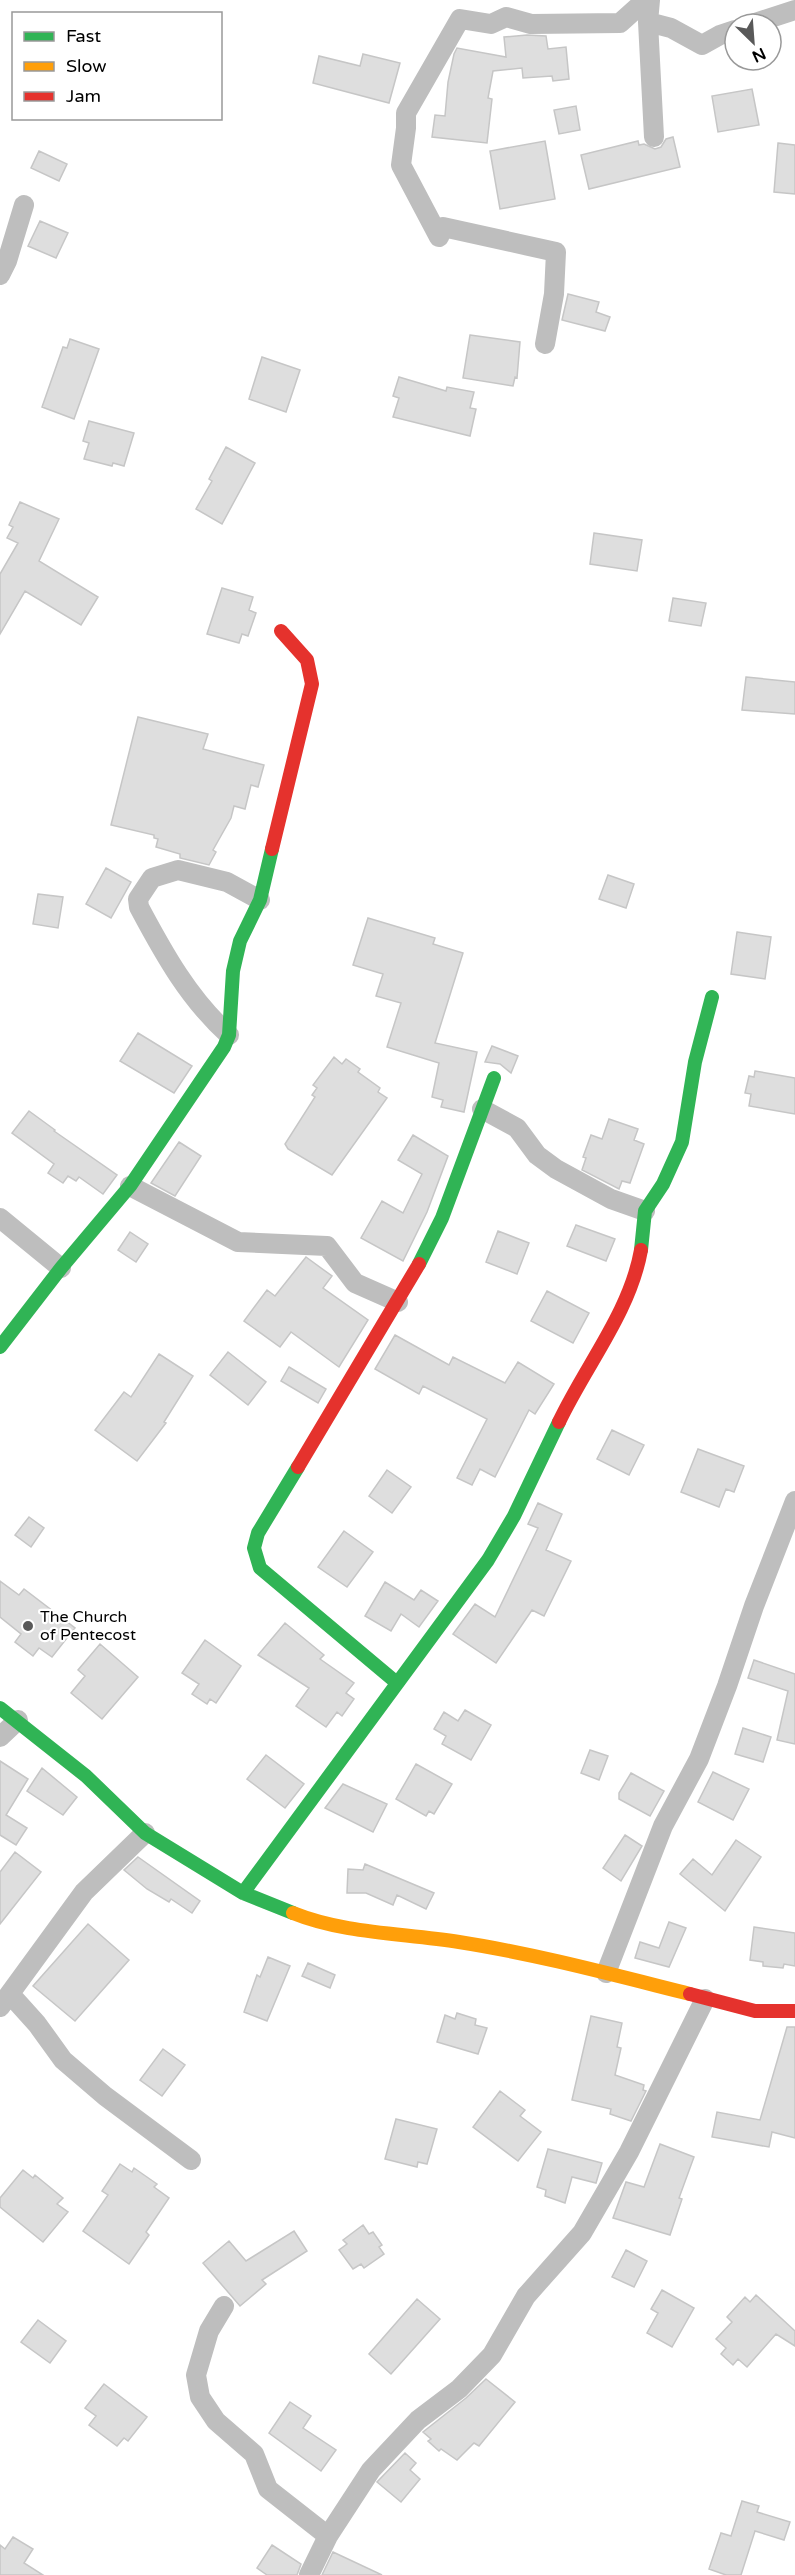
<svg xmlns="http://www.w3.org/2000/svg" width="795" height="2575" font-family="'Varela Round',sans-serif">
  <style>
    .building { fill: #dedede; stroke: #c6c6c6; stroke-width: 1.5 }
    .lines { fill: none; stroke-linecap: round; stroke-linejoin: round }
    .street { stroke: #bebebe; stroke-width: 20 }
    .fast { stroke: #30b455; stroke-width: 14 }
    .slow { stroke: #ff9f0a; stroke-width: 14 }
    .jam { stroke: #e5322d; stroke-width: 14 }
    .poi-dot { fill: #595959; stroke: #fff; stroke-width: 2 }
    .labels { text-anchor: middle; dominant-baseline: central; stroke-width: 4.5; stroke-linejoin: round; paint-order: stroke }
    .poi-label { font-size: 16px; fill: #000; stroke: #fff; text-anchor: start }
  </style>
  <rect width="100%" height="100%" fill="#fff"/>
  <!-- building -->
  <path class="building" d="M527,35L546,36L548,49L566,47L569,79L553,81L552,76L523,78L522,68L493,71L488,98L492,99L487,143L432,137L435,115L445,116L448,82L454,54L457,48L506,57L504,37Z
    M363,54L400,63L389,103L313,83L319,56L360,66Z
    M752,89L759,125L718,132L712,96Z
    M576,106L580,130L559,134L554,110Z
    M673,137L680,167L589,189L581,155L638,141L639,145L644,144L655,149L661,147L666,139Z
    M545,141L555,199L500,209L490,151Z
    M778,143L795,145V194L774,192Z
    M39,151L67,164L59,181L31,168Z
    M40,221L68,233L56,258L28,246Z
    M568,294L599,302L596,312L610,317L605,331L562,320Z
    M470,335L520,342L517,378L515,377L513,386L463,378Z
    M70,339L99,349L74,419L42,407L63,347L67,348Z
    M262,357L300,370L286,412L249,399Z
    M399,377L446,391L447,387L474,392L470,408L476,409L470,436L393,417L399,398L393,396Z
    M89,421L134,433L124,466L113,463L112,466L84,459L89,443L83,441Z
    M226,447L255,463L222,524L196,509L212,481L209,479Z
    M20,502L59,519L39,561L98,597L81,625L25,591L0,634V574L18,543L7,538L13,527L9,525Z
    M594,533L642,540L637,571L590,564Z
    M222,588L253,597L249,610L256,613L248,636L242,634L239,643L207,634Z
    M673,598L706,603L701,626L669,621Z
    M746,677L795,682V714L742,710Z
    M138,717L208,734L203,749L264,765L258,787L251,785L245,809L234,806L231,818L213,850L216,852L209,865L180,858V854L156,847L158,839L154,838V835L111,825Z
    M106,868L131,882L111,918L86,904Z
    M608,875L634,884L626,908L599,899Z
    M38,894L63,897L58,928L33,924Z
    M368,918L435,938L433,944L463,953L435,1043L477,1052L464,1112L441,1107L443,1100L432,1097L439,1063L387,1047L401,1003L376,996L383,974L353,965Z
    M737,932L771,937L765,979L731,974Z
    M138,1033L192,1066L174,1093L120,1061Z
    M492,1046L518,1056L511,1073L500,1064L485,1062Z
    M334,1057L342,1064L346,1059L360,1069L358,1072L380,1088L378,1092L387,1098L332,1175L288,1149L285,1144L315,1097L312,1095L317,1088L313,1085Z
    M755,1071L795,1078V1114L749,1106L751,1094L745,1093L749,1076L754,1077Z
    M29,1111L55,1130L54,1131L117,1175L103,1194L79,1177L76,1181L68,1176L63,1183L48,1173L54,1164L12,1133Z
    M609,1119L638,1129L634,1140L644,1144L630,1183L622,1181L619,1189L582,1170L586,1158L583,1157L591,1135L602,1139Z
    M413,1135L448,1156L427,1212L403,1261L361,1238L382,1201L403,1213L422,1174L398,1160Z
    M179,1142L201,1156L175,1196L151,1183Z
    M576,1225L615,1239L606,1261L567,1246Z
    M498,1231L529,1243L517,1274L486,1262Z
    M130,1232L148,1244L136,1262L118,1250Z
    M306,1257L332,1276L323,1288L368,1320L339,1367L291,1332L280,1347L244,1321L267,1290L275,1296Z
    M547,1291L589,1313L573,1343L531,1321Z
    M395,1335L449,1365L453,1357L505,1383L518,1362L554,1384L535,1414L529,1410L495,1477L480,1469L472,1485L457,1478L487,1419L423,1386L419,1394L375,1369Z
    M228,1352L266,1382L248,1405L210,1375Z
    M159,1354L193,1376L164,1422L166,1423L137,1461L95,1430L124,1392L131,1397Z
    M289,1367L326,1389L318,1403L281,1381Z
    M612,1430L644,1445L629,1475L597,1459Z
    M698,1449L744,1466L734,1492L726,1489L719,1507L681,1492Z
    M387,1470L411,1487L392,1513L369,1496Z
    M538,1503L562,1514L546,1550L571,1561L544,1616L532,1610L496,1663L453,1634L475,1604L495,1617L538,1528L528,1524Z
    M29,1517L44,1528L31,1547L15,1535Z
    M344,1531L373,1552L347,1587L318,1567Z
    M0,1581L19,1595L24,1589L75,1628L52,1657L39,1648L33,1656L15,1642L21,1634L0,1617Z
    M385,1582L414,1600L421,1590L438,1601L419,1627L401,1614L391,1631L365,1616Z
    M285,1623L324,1655L320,1659L354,1683L346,1693L354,1699L342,1716L337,1712L326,1727L296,1706L309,1688L258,1655Z
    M205,1640L241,1666L216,1703L210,1699L207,1704L192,1694L199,1684L182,1673Z
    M100,1644L138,1677L102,1719L71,1693L85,1676L78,1670Z
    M754,1660L795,1674V1744L777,1740L788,1691L748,1678Z
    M465,1710L491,1725L471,1760L442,1744L446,1736L434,1729L444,1712L458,1721Z
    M743,1728L771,1737L763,1762L735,1754Z
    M590,1750L608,1756L599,1780L581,1773Z
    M266,1755L304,1784L285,1808L247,1779Z
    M0,1761L28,1779L6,1815L27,1828L16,1845L0,1835Z
    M416,1764L452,1784L434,1814L429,1811L426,1816L396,1799Z
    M42,1768L77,1797L63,1815L27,1791Z
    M713,1772L749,1789L733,1820L698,1802Z
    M631,1773L664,1791L650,1816L619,1799V1793Z
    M343,1784L387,1804L373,1832L325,1808Z
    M625,1835L642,1846L621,1881L603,1868Z
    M736,1840L761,1857L725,1911L680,1874L693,1859L712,1875Z
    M15,1852L41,1872L0,1924V1872Z
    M138,1857L200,1901L192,1913L171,1899L169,1902L147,1889L124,1870Z
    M365,1864L434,1893L426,1909L397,1895L393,1905L366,1893H347L348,1869L363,1870Z
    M669,1922L686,1928L669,1967L635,1958L640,1942L659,1948Z
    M88,1924L129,1960L75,2021L33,1986Z
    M754,1927L795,1933V1966L784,1964L783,1968L763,1966V1962L750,1960Z
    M268,1957L290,1966L267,2021L244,2012L257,1975L260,1977Z
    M308,1963L335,1975L330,1988L302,1976Z
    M457,2013L476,2019L475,2025L487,2028L478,2054L437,2042L445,2015L455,2019Z
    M591,2016L622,2023L617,2047L621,2048L615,2075L644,2085L643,2090L646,2091L631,2121L610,2114L611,2109L572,2100Z
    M787,2027H795V2138L772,2132L769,2147L712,2137L717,2112L760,2120Z
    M163,2049L185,2065L162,2096L140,2080Z
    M500,2091L525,2110L520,2116L541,2132L518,2161L473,2127Z
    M396,2119L437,2129L427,2164L418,2162L417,2167L385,2159Z
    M660,2144L694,2157L679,2198L682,2199L670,2235L613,2218L626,2182L644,2187Z
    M548,2149L602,2163L596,2183L572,2177L565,2203L545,2196L546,2190L537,2187Z
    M120,2164L132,2172L134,2168L157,2184L154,2187L169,2198L146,2232L149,2235L129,2264L83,2231L108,2195L102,2191Z
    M23,2170L33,2178L35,2175L63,2198L57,2204L68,2212L43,2242L0,2207V2198Z
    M363,2225L369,2234L373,2232L382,2245L379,2247L384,2254L364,2268L361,2264L353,2269L339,2250L347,2244L343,2240Z
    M294,2231L307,2251L262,2280L266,2284L240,2306L203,2263L229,2241L246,2261Z
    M626,2250L647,2261L634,2287L612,2277Z
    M662,2290L694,2308L672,2347L647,2333L658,2313L651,2309Z
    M756,2295L795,2331V2346L776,2334L747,2367L738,2359L733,2365L721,2354L726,2348L716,2339L732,2322L727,2317L745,2297L750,2302Z
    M417,2299L440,2319L391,2374L369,2354Z
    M38,2320L66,2341L50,2363L21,2342Z
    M486,2379L515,2402L479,2446L474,2443L457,2460L441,2449L439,2451L428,2441L431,2439L423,2432L466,2398Z
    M104,2384L147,2417L128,2441L124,2438L117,2446L89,2425L96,2416L85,2408Z
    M290,2402L311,2416L303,2428L336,2450L321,2471L269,2433Z
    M405,2453L416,2463L410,2470L420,2479L401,2502L377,2482Z
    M742,2501L759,2506L757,2512L790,2522L784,2540L755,2531L741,2575H726L709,2569L721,2533L731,2536Z
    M13,2537L33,2549L24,2563L43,2575H0V2545L5,2549Z
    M272,2545L301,2564L297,2575H267L257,2568Z
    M333,2552L382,2575H322Z"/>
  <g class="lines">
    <!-- street -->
    <path class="street" d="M650,0L648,22L671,28L702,45L720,35L735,30
      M648,22L654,137
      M752,24L795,10
      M439,237L401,165L406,128V113L460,19L491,24L506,17L531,24L620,23L640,5L642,0
      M439,237L443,227L556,252L554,294L545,344
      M0,275L7,261L24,205
      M229,1035C189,999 164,954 139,907L138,899L152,878L178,870L227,882L260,900
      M482,1109L517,1128L537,1155L556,1169L611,1199L645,1211
      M130,1186L238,1242L327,1246L355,1283L398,1302
      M0,1218L61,1268
      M0,1737L18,1720
      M606,1973L663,1826L699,1759L727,1686L754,1606L795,1501
      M10,1994L37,2024L63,2060L105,2096L191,2160
      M0,2007L84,1892L145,1833
      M224,2306L209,2331L196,2375L200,2397L216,2421L254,2454L268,2489L328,2536
      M309,2575L328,2536L371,2470L418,2420L459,2389L492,2355L526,2296L582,2233L629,2152L705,1999"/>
    <!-- fast -->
    <path class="fast" d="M641,1250L645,1211L663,1184L682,1142L695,1062L712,997
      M419,1264L442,1218L494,1078
      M0,1347L61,1268L130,1186L224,1047L229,1035L233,971L240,941L260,900L272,849
      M298,1467L258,1533L254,1548L260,1568L397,1683
      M0,1708L86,1776L145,1833L243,1893L293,1913
      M243,1893L488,1560L514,1516L559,1422"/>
    <!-- slow -->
    <path class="slow" d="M293,1913C345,1934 404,1933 459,1942C536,1954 614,1975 690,1994"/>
    <!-- jam -->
    <path class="jam" d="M272,849L312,684L307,660L281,631
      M559,1422C586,1365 630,1312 641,1250
      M298,1467L419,1264
      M690,1994L755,2011H795"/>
  </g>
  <!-- markers -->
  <circle class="poi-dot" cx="28" cy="1626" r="6"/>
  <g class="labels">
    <!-- poi labels -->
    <g class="poi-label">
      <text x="40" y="1617">The Church<tspan x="40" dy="18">of Pentecost</tspan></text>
    </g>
  </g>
  <!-- legend -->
  <rect x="12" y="12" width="210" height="108" fill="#ffffff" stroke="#999999" stroke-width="1.5"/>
  <rect x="24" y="32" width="30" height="9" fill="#30b455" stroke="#999999" stroke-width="1.5"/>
  <text x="66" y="42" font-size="18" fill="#000000">Fast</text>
  <rect x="24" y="62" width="30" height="9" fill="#ff9f0a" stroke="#999999" stroke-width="1.5"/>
  <text x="66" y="72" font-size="18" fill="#000000">Slow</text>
  <rect x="24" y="92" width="30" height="9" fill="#e5322d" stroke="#999999" stroke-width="1.5"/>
  <text x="66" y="102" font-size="18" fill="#000000">Jam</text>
  <!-- north arrow -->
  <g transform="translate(753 42) rotate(155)"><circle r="28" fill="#ffffff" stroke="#999999" stroke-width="1.5"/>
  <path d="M0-4.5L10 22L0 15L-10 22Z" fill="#595959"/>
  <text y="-9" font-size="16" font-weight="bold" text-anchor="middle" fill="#000000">N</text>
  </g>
</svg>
